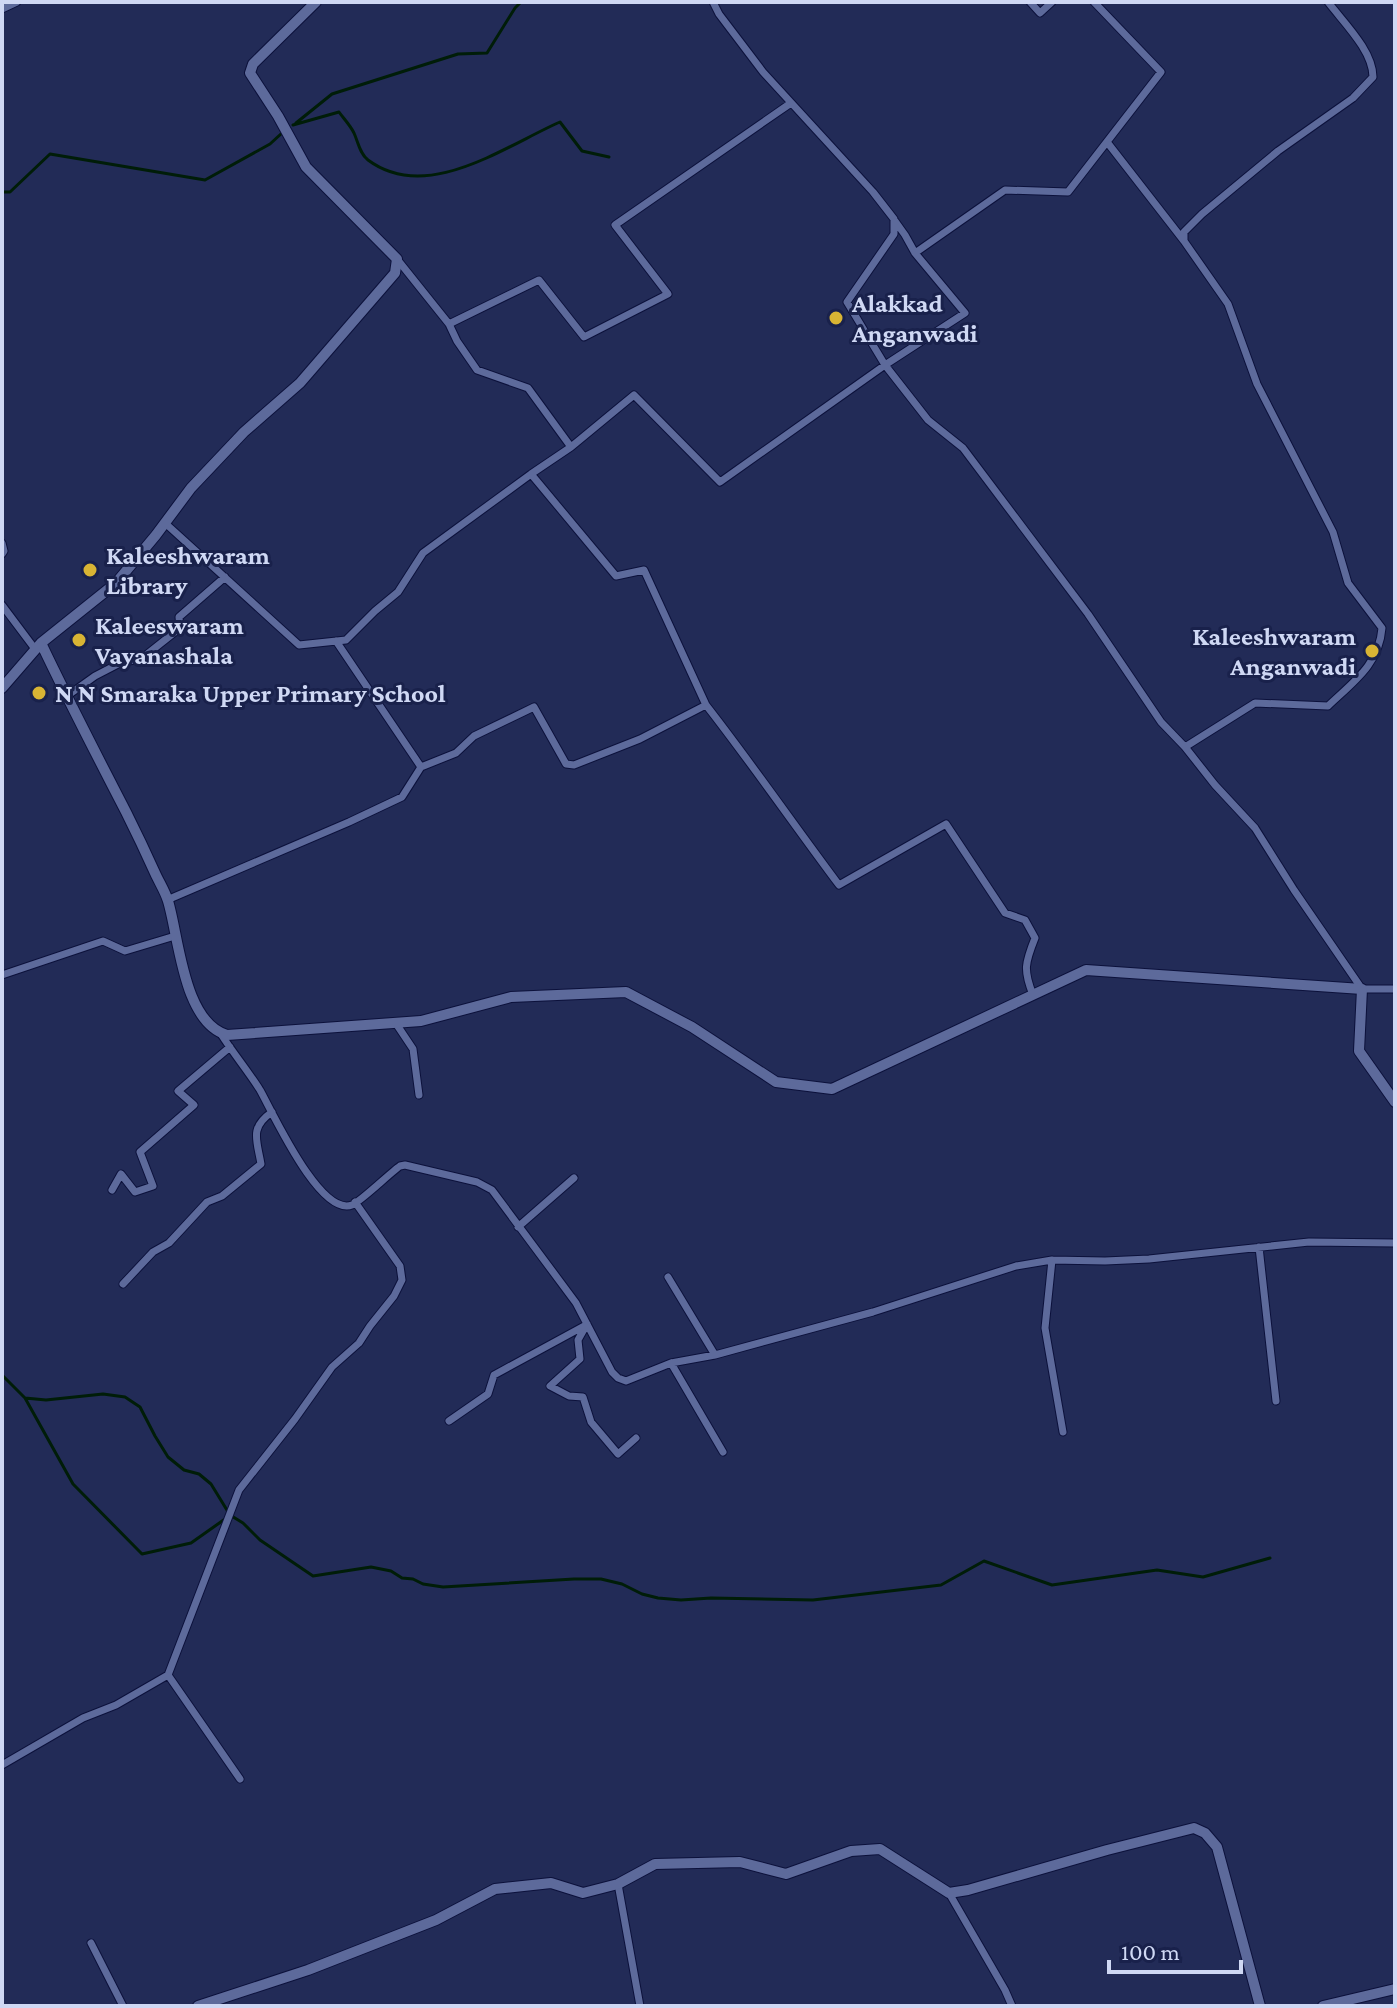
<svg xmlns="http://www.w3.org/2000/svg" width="1397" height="2008" font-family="'Crimson Pro',serif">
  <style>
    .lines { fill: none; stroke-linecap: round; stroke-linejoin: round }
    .stream { stroke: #001d08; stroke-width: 3 }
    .street-casing { stroke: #0c113b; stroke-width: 9 }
    .secondary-casing { stroke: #0c113b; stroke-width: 12 }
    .street { stroke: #5d6a9b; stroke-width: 7 }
    .secondary { stroke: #5d6a9b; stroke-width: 10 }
    .poi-dot { fill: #d8b434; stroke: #19214b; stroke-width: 3 }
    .labels { text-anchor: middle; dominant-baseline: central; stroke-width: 6; stroke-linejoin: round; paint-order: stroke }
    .poi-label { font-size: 26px; font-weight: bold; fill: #cfd8f4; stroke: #19214b; text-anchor: start }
  </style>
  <rect width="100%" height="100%" fill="#222b57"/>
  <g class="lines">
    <!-- stream -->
    <path class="stream" d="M296,123L332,94L458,54L487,53L515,8L521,2
      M293,125L339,112C344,119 350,125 354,133C358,142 360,154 368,160C427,204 505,146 560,122L582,151L609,157
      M2,192H10L50,154L205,180L270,144L282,133
      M2,1375L25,1398L46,1400L103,1394L125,1397L140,1407L155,1436L168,1457L184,1470L199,1474L211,1484L230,1515L243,1523L260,1540L313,1576L371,1567L391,1571L402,1578L413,1579L423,1584L443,1587L574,1579H601L622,1584L642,1594L658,1598L681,1600L711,1598L813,1600L941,1585L984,1561L1052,1585L1157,1570L1203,1577L1270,1558
      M25,1398L73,1484L142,1554L191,1543L225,1519"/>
    <defs>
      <path id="street" d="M713,2L719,14L763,72L873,192L894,219V234L847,302L885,365L928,420L963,448L1088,614L1161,722L1185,747L1215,785L1255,828L1294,890L1362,989H1395
        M1030,2L1040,13L1052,2
        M2,9L17,2
        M1107,142L1184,241
        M895,221L905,235L915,253
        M449,324L539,280L584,337L668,294L615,225L791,103
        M571,447L634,395L720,482L885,365L965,313L915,253L1005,190L1068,192L1161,72L1094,2
        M531,474L616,576L644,570L706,705
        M165,523L299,645L346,640L375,611L398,592L423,553L531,474L571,447L528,388L477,370L457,341L449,324L397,259
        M2,543L4,551L2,554
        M2,605L35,649
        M336,641L421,767
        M67,696L95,676L122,662L141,659L180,628L179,617L225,577
        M1185,747L1255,703L1328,706C1353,682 1379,665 1382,628L1348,583L1333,532L1257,384L1228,304L1184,241V232L1202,214L1278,151L1353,98L1373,77C1373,51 1344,23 1328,2
        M167,900L349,822L402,797L421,767L456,753L474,736L534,707L566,764L574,765L640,739L706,705C752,764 794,825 839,885L946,824L1005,913L1025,920L1035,938C1025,963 1023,970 1033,995
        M2,975L103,941L125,951L175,936
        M395,1022L413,1049L419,1095
        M221,1034C233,1053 248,1071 260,1090C273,1113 320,1217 352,1205C360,1202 390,1173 400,1166L405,1165L477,1182L492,1190L576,1303L612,1372L618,1378L626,1381L671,1363L715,1355L873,1312L1016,1266L1052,1260L1105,1261L1149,1259L1309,1242L1395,1243
        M112,1190L121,1174L135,1192L153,1186L140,1152L194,1105L178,1091L230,1047
        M518,1227L574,1178
        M1259,1247L1276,1401
        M1052,1260L1045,1328L1063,1432
        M668,1277L715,1355
        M123,1284L153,1252L169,1243L207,1202L222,1196L261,1164C257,1140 249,1128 272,1112
        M587,1324L578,1340L580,1359L550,1386L569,1396L583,1397L591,1422L618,1454L636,1438
        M671,1363L723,1452
        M449,1421L488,1394L494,1375L586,1325
        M168,1675L240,1779
        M2,1765L83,1718L116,1705L168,1675L239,1490L295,1419L332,1367L359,1343L370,1326L394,1296L402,1280L400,1266L355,1202
        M618,1884L640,2006
        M949,1893L1005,1990L1012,2006
        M91,1943L123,2006"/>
      <path id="secondary" d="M41,643C68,700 97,756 126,812C136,832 146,853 155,873C159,882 165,891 168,901C179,937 183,1022 227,1035L421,1021L511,997L626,992L692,1027L776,1082L832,1089L1086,970L1362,989L1359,1051L1395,1102
        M2,688L41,643L116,583L156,535L191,488L244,432L300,383L395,273L397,259L306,167L278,116L250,73L253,64L316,2
        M198,2006L308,1970L436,1920L495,1889L551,1883L583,1893L618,1884L655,1864L740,1862L786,1874L851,1851L880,1849L949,1893L968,1890L1107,1850L1194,1828L1205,1833L1217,1847L1260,2006
        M1323,2006L1395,1989"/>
    </defs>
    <!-- street casing -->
    <use href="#street" class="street-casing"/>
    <!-- secondary casing -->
    <use href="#secondary" class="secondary-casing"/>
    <!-- street -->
    <use href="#street" class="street"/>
    <!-- secondary -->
    <use href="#secondary" class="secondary"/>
  </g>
  <!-- markers -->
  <g class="poi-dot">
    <circle cx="836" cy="318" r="8"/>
    <circle cx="90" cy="570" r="8"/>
    <circle cx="79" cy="640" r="8"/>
    <circle cx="1372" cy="651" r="8"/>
    <circle cx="39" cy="693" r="8"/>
  </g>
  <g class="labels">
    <!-- poi labels -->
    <g class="poi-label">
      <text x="852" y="303">Alakkad<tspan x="852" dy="30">Anganwadi</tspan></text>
      <text x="106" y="555">Kaleeshwaram<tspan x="106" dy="30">Library</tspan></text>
      <text x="95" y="625">Kaleeswaram<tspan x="95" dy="30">Vayanashala</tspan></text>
      <text x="1356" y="636" text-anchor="end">Kaleeshwaram<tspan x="1356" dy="30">Anganwadi</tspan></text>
      <text x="55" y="693">N N Smaraka Upper Primary School</text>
    </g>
  </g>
  <!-- border -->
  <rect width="1397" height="2008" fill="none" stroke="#cfd8f4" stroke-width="8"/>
  <!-- scale -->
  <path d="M1109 1960v12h132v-12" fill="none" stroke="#cfd8f4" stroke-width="4"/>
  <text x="1121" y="1960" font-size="24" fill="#cfd8f4" stroke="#19214b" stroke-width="6" paint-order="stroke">100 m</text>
</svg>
